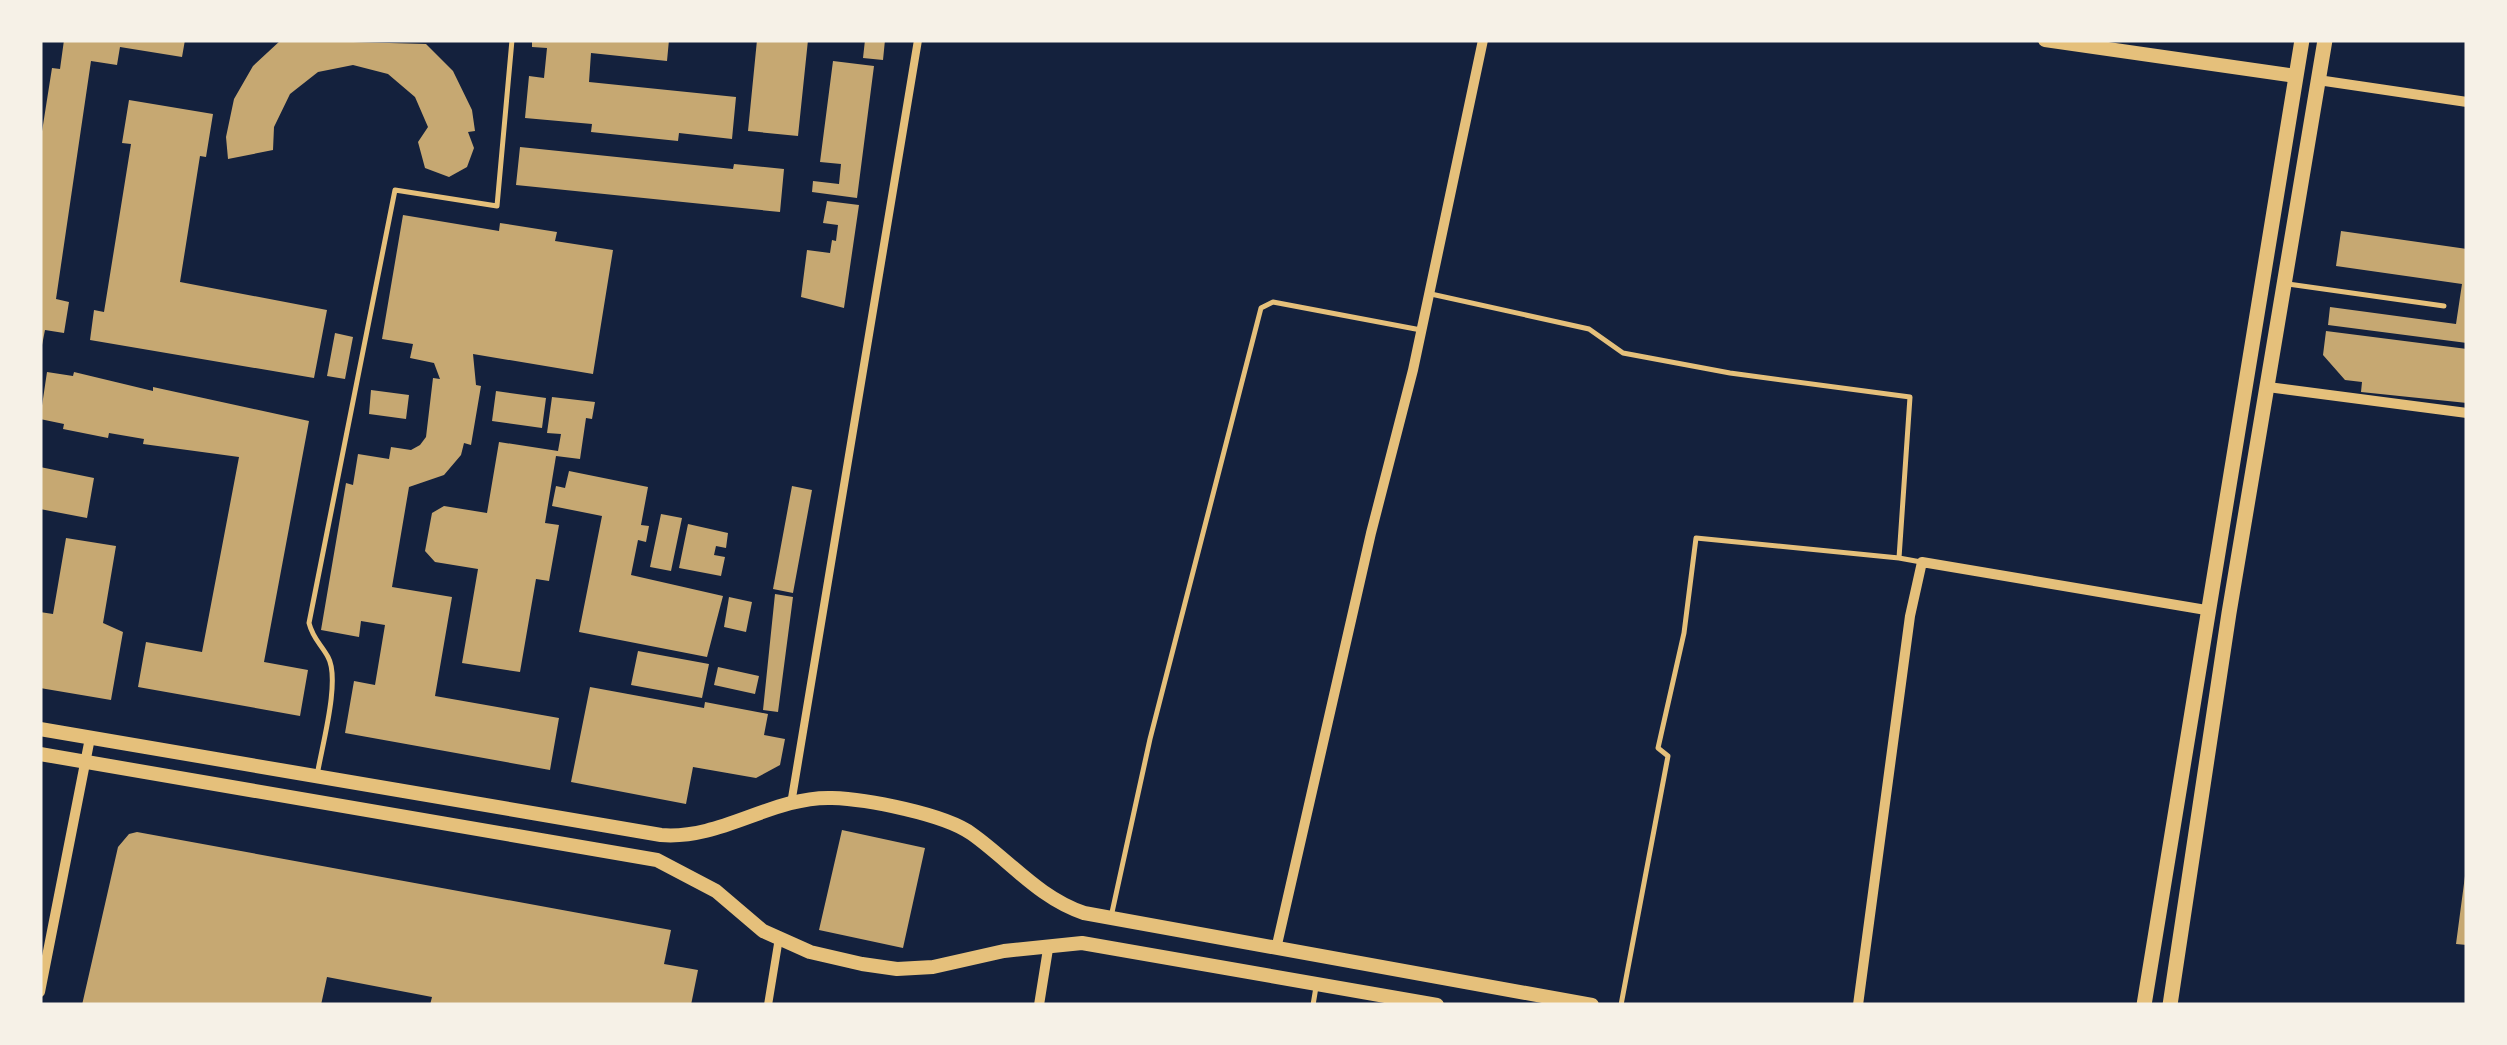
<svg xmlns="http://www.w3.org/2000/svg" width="2507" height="1045" font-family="Mulish,sans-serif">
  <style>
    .building { fill: #c6a872 }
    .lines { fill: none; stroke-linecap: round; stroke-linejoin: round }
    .service { stroke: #e5c07b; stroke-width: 5 }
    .pedestrian { stroke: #e5c07b; stroke-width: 8 }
    .minor { stroke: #e5c07b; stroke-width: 10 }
    .tertiary { stroke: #e5c07b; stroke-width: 14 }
    .secondary { stroke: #e5c07b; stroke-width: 15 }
  </style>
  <rect width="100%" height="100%" fill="#14213d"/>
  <!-- building -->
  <path class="building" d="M64,40H185L182,57L120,47L117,65L91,61L56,299L69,302L64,333L45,330L42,345L40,144L52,68L60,69Z
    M281,40L426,44L453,71L472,110L475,131L468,132L474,148L467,167L449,177L425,168L418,142L428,127L415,97L388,74L353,65L318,72L290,94L274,127L273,150L228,159L226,137L234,99L253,66Z
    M532,40H669L667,61L591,53L589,82L736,97L732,139L679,133L678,141L591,132L592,124L525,118L529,76L544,78L547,48L532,47Z
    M757,40H808L798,136L748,131Z
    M865,40H885L883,60L863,58Z
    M833,61L874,66L857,198L812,192L813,181L839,184L841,164L820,162Z
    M129,100L213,114L206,157L200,156L180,282L327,310L314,378L90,340L94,310L104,312L131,144L122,143Z
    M520,147L733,169L734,164L784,169L780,212L516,185Z
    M827,201L859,205L844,308L801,297L807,250L830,253L832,240L836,241L838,225L823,223Z
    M403,215L499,231L500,223L557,232L555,241L613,250L593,374L473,354L476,385L481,386L471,445L464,443L461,455L444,475L409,487L392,587L452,597L435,696L559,718L550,770L345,733L354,681L375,685L385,625L361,621L359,637L321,630L346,483L353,485L358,454L389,459L391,447L411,450L420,445L426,437L433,378L440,379L434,363L410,358L413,344L382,339Z
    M2341,231L2467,249V343L2328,325L2330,307L2456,324L2462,284L2336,266Z
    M2326,331L2467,349V403L2361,392L2362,382L2345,380L2323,355Z
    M335,333L353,337L345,379L327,376Z
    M47,372L73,376L74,372L153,391V387L309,421L264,662L308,670L300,716L138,687L146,642L202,652L239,457L143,444L144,439L109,433L108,438L63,429L64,424L40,419Z
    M371,390L409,395L406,419L369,414Z
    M496,391L546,398L542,428L492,421Z
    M552,397L595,402L592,419L586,418L580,459L556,456L545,523L559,525L549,581L536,579L520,672L462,663L478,569L435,562L425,551L432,513L444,506L487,513L499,442L558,451L561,434L547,433Z
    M40,467L94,478L87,518L40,509Z
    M569,471L648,487L641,525L649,526L646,542L638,540L631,575L723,596L707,657L579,632L602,516L552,506L556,486L565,488Z
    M792,486L812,490L793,593L773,589Z
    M661,514L682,518L671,571L650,567Z
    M688,524L728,533L726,548L716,546L714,555L725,557L721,576L679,568Z
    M66,538L116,546L103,623L123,632L111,700L40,688V612L53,614Z
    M775,594L793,597L778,712L763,710Z
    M729,597L752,602L746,632L724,627Z
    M638,651L709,664L702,698L631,685Z
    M718,667L759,676L755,694L714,685Z
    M590,687L704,708L705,702L768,714L764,735L785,739L780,765L756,778L693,767L686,804L571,782Z
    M842,830L925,848L903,948L819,930Z
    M137,832L671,930L664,964L698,970L691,1005H430L432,997L327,977L321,1005H82L118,847L129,834Z
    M2465,876H2467V945L2456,944Z"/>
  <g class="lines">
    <!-- service -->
    <path class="service" d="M2288,284L2444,306
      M1431,294L1589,329L1623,353L1730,373L1910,397L1899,558L1921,562
      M317,776C321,749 341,680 328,657C321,644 313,639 309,623L395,190L497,206L512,40
      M1111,917L1150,739L1261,308L1273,302L1421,330
      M1313,1005L1316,987
      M1621,1005L1668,756L1658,748L1684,633L1696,538L1899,558"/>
    <!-- pedestrian -->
    <path class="pedestrian" d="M791,804L918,40
      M768,1005L779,938"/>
    <!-- minor -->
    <path class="minor" d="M2318,80L2467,102
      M2268,387L2467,413
      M1276,949L1371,533L1413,370L1483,40
      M40,992L90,738
      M1039,1005L1048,949
      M1858,1005L1910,616L1922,562L2206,610"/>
    <!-- tertiary -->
    <path class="tertiary" d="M2045,40L2296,76
      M40,729L661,835C722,840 772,796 832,798C866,799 945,814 972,834C1010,861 1039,898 1084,913L1592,1005
      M40,754L657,860L716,891L763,931L810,952L862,964L897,969L933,967L1004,951L1082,943L1437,1005"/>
    <!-- secondary -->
    <path class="secondary" d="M2144,1005L2302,40
      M2170,1005L2229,613L2325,40"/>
  </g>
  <!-- border -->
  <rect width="2507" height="1045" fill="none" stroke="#f6f1e7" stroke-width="85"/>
</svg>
